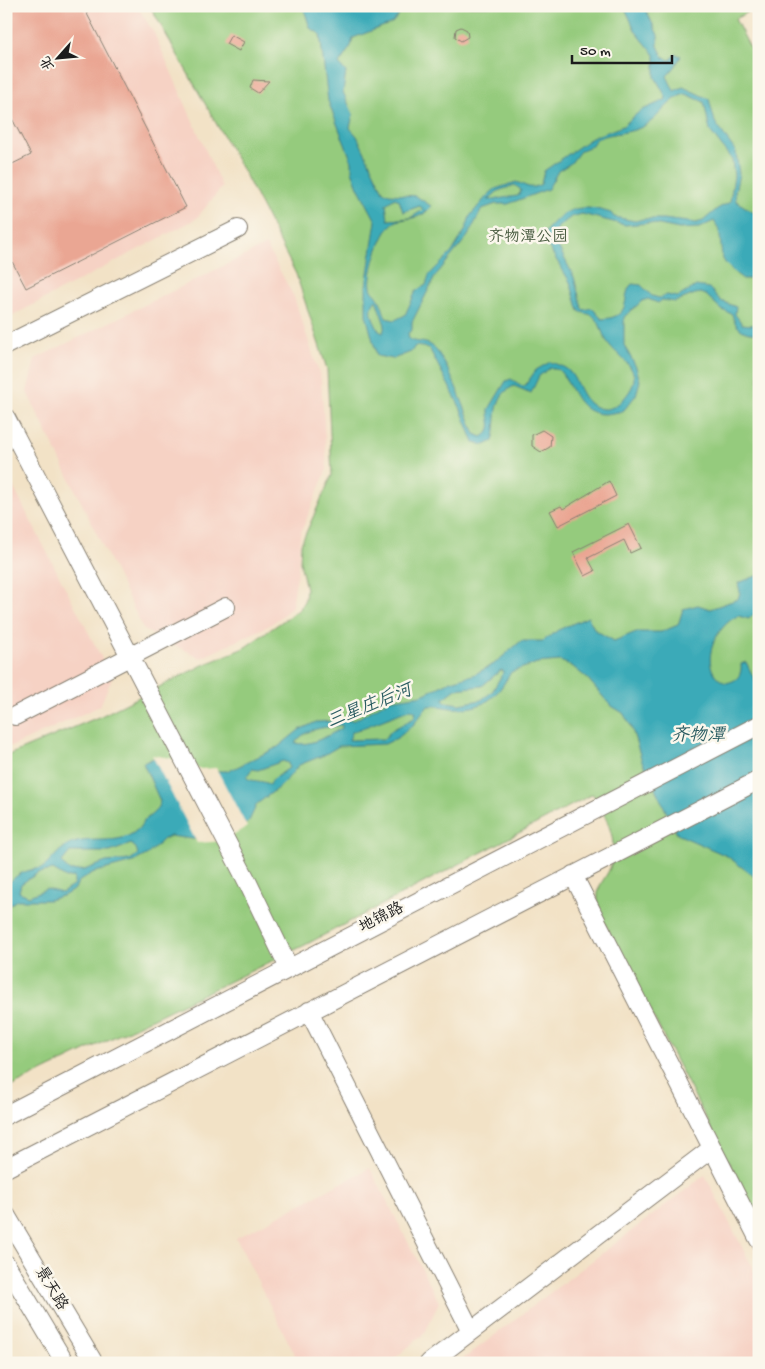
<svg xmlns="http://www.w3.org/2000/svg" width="765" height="1369" font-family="'Gochi Hand','LXGW WenKai TC',sans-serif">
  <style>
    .built { fill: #f6d2c4 }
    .green { fill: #95cb7d; stroke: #58744c }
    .water { fill: #3baab8; stroke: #2c636a; fill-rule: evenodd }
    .pier { fill: #f2e2c6 }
    .building { fill: #eaa693 }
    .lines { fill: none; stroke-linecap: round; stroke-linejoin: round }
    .minor-casing { stroke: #877f71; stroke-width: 20 }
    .minor { stroke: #fff; stroke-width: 18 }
    .labels { text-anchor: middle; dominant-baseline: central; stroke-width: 5; stroke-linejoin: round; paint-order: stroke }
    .park-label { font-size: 16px; fill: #46593e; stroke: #fbf7ec }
    .street-label { font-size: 16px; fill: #1c1c1c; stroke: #fbf7ec }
    .water-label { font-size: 18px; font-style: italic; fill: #2a5c62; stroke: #fbf7ec }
  </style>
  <rect width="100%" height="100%" fill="#fbf7ec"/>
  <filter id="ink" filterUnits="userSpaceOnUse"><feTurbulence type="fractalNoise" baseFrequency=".02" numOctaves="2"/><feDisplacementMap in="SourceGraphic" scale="10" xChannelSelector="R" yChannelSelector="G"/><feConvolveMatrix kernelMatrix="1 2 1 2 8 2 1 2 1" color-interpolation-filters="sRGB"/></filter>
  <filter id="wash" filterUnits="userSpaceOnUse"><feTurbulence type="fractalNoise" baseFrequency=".0096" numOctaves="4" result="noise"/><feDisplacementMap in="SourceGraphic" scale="20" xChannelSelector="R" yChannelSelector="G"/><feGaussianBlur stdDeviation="1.12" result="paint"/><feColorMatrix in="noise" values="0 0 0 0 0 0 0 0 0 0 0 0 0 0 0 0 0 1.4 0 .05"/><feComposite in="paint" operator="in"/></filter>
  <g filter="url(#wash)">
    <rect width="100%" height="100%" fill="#f2e2c6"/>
    <!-- built -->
    <path class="built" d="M6,6H137L154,33L222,187L196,219L6,319Z
      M266,245L294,297L321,379L327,469L300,535L298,569L292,606L282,616L268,626L201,658L144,630L27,392L35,359Z
      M6,473L112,678L100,706L13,746H6Z
      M370,1168L439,1302L425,1333L389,1363H299L236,1238Z
      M705,1175L759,1280V1363H458Z"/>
    <!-- green -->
    <path class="green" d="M150,6H758L735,19L759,65V1221L601,916C598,904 595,893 602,882C605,877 608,873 610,868C619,839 607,819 593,794L305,945L6,1089V756L101,716L203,665L244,648L300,609L305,599L306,589L300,562L301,544L332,475L327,369L296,274L247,178Z"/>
    <!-- water -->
    <path class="water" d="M303,6H407L392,23L353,38L351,46L339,64L346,72L343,92L353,114L350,128L357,136L383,191L389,194L416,196L431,206C422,220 410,217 397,221C383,225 368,273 371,287C372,292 375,293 377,296C382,303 383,310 386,318L395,320L405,315L416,291L426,285L429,275L452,252L466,229L470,216L487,196L495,189L516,182C526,185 530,191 541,184L544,171L593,137L623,126L640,111L665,100L666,97L655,77V55L636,32L624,6H644L658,35V46L664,58L671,60L675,54L681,56L675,67L667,76L674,91L683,87L709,99L715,122L736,152L739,174L735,192L736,201L759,216V279H743C737,275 726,266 723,259C719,245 723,233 714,221L699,228L679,229L650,223L625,225L582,214L571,217L558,227L552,243L559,248L574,277L582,308L584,310L592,308L602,319C635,317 620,294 632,284L641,285L652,296L659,298L667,295L678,297L696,286L709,288L721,301L736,307L735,314L742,324L753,325L759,321V333C744,335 735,328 732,314L722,310L706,295L701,293L695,294L675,302L662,300L658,303L648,299L642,301L624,317V345L636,367L640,381L636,395L624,410C618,413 611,413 605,414C576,414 574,388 559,370L550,368L539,376L531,393L514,386C490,397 499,422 493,441L485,445L474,443L460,407L429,348L415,346L411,352L393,359L377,356L366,315V286L376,221L358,187L352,171V162L328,101L320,34L310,28ZM686,94L704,102L710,131L732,160L734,176L730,202L717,209L703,221L696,223L664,219H643L635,221L614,217L611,213C580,203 565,207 545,232L546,243L570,282L579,311C584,314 589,313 593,316C601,322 601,332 606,340C619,361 648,369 626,396C620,403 612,410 603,409C581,406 580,382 568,370C563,366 556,364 550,362L536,370L524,387L511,379L506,381L489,409C488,421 496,429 482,437L475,434C468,417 446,355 431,345C424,341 416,343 409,339L408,333L412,330V322L436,275L468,236L482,209L496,204H508L548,189L558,171L571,163L580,151L591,146L596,139C614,131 632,135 649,123C661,115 672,96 686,94ZM515,185L521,190L518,196L488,200L498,191ZM395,198L399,200L403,212L420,206L423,210L410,218L388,220L386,204ZM376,300L385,325L383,333L379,331C374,321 367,310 376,300Z
      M759,575V609L749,619L738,616C714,626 696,670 726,683C737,681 742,676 741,664L746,662L759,689V880L727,856L677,834L642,761L631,726L623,713L610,705L588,679L572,666L560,661L537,663L511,672C496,699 483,710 451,708C443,707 436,705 428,706L414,724L399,737L385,744L339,746L324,755L299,765L283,784L257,804L249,821L239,830L207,841L170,836L164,839L148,854L133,862L92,873L78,882L75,889L65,895L49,900H17L6,907V886C17,873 26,870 42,868C53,861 56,850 71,844C92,835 118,847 137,830C140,828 141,824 144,821C151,814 158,812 160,801L143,763L156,757L201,771H229L278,747L299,730L316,722L355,720L389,700L422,695L451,681L473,675L494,664L521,641H543L558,630L588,617L595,630L614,641L636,632H661L678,625L683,609L698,605L710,609L738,599L740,592L738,583ZM501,670L504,671L492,692L481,700L460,704L446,702L443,699L456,689L482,686ZM411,709L416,712L414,718L392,730L384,739L349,740L352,732ZM342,725V728C329,735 310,747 295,743C307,727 324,728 342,725ZM283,761L288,763L289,768L272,780L270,785C262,779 252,783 246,777L252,769L258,770ZM131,844L136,848L138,854L130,860L106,862L84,870L70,871L61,863L70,852H110ZM53,870L66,878L74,877V885L62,893L46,889L29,896L19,892L21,884L38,873Z"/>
    <!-- pier -->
    <path class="pier" d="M152,755L170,758L201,769L216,768L247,827L224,841L197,843Z"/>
    <g id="blocks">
      <!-- building -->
      <path class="building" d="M6,6H83L186,207L26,288L6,250V167L31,155L6,107Z
        M461,27L467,30L468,37L461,41L455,37L456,29Z
        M231,35L244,42L239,51L226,44Z
        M253,80L269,81L258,93L250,88Z
        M542,430L551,436L550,447L541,452L532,446V435Z
        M609,481L616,496L558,526L550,511L561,506L563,509Z
        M629,524L641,548L630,553L624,540L588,558L595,571L585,576L573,552Z"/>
    </g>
  </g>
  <g filter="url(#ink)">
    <use href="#blocks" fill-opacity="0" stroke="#877f71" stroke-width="1"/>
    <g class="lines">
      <defs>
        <path id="minor" d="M6,345L238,229
          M6,418L247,881L289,968
          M15,716L226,607
          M573,875L759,1240
          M309,1011L471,1331
          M6,1115L759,725
          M6,1168L759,780
          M6,1215L94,1363
          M6,1264L65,1363
          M429,1363L711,1149"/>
      </defs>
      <!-- minor casing -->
      <use href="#minor" class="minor-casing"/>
      <!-- minor -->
      <use href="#minor" class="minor"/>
    </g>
  </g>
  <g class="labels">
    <!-- park labels -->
    <g class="park-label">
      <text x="528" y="238">齐物潭公园</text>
    </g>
    <!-- street labels -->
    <g class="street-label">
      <text transform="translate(382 919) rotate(-27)">地锦路</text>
      <text transform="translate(50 1289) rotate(59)">景天路</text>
    </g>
    <!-- water labels -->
    <g class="water-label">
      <text transform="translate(370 707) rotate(-22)">三星庄后河</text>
      <text x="698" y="736">齐物潭</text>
    </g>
  </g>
  <!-- margin -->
  <rect width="765" height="1369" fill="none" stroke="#fbf7ec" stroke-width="25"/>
  <!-- north arrow -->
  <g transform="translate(58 58) rotate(243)" stroke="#fbf7ec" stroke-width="4" paint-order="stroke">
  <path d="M0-4L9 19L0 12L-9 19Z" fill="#1c1c1c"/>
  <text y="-8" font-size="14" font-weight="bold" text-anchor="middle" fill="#1c1c1c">北</text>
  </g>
  <!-- scale -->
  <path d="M572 55v8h100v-8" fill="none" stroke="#1c1c1c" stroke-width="2.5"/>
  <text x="580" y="55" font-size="15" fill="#1c1c1c" stroke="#fbf7ec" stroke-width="4" paint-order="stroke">50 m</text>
</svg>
